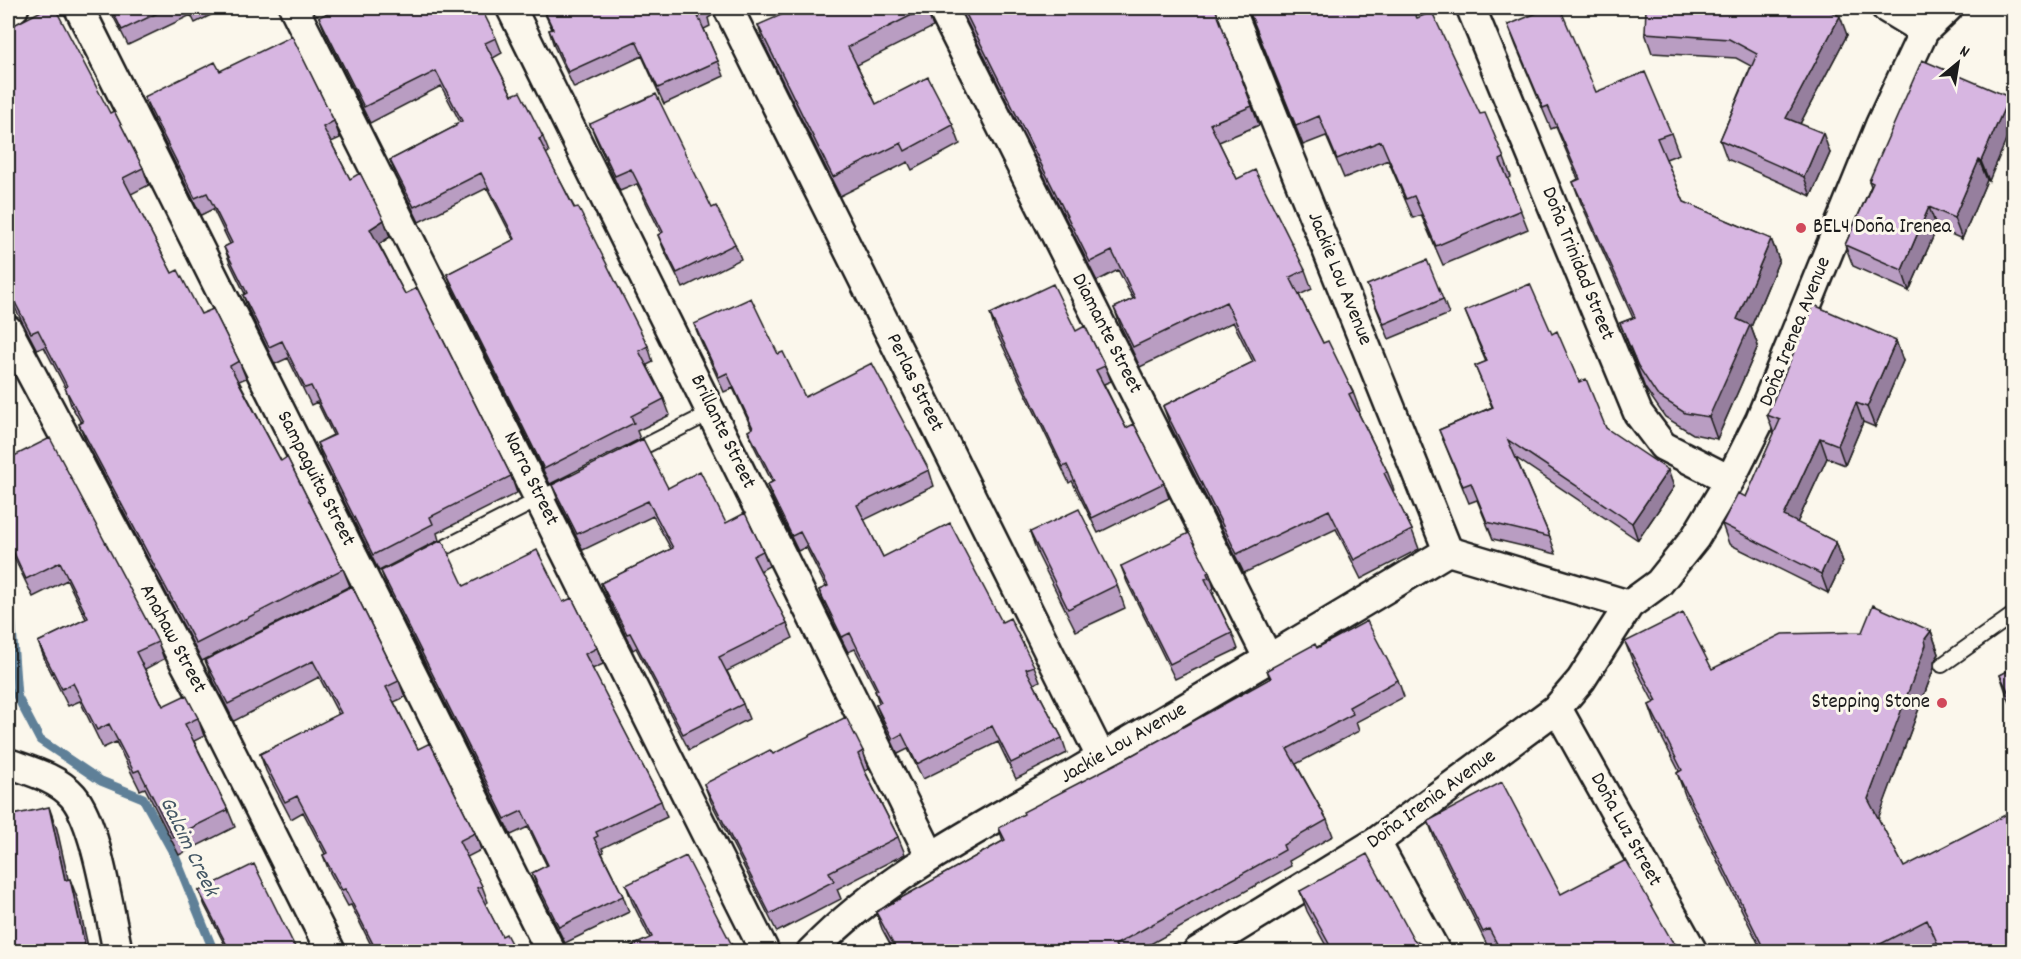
<svg xmlns="http://www.w3.org/2000/svg" width="2021" height="959" font-family="Dekko,sans-serif">
  <style>
    .lines { fill: none; stroke-linecap: round; stroke-linejoin: round }
    .stream { stroke: #5f8098; stroke-width: 9 }
    .lane-casing { stroke: #1c1c1c; stroke-width: 18 }
    .street-casing { stroke: #1c1c1c; stroke-width: 33 }
    .lane { stroke: #fbf7ec; stroke-width: 14 }
    .street { stroke: #fbf7ec; stroke-width: 28 }
    .wall { fill: #b99dc2; stroke: #1c1c1c; stroke-width: 1.5 }
    .shaded-wall { fill: #967f9e; stroke: #1c1c1c; stroke-width: 1.5 }
    .building { fill: #d7b6e1; stroke: #1c1c1c; stroke-width: 1.5 }
    .poi-dot { fill: #d1495b; stroke: #fbf7ec; stroke-width: 2 }
    .labels { text-anchor: middle; dominant-baseline: central; stroke-width: 6; stroke-linejoin: round; paint-order: stroke }
    .poi-label { font-size: 21px; fill: #1c1c1c; stroke: #fbf7ec; text-anchor: start }
    .street-label { font-size: 21px; fill: #1c1c1c; stroke: #fbf7ec }
    .water-label { font-size: 22px; font-style: italic; fill: #435664; stroke: #fbf7ec }
  </style>
  <rect width="100%" height="100%" fill="#fbf7ec"/>
  <filter id="ink" filterUnits="userSpaceOnUse"><feTurbulence type="fractalNoise" baseFrequency=".0167" numOctaves="2"/><feDisplacementMap in="SourceGraphic" scale="12" xChannelSelector="R" yChannelSelector="G"/><feConvolveMatrix kernelMatrix="1 2 1 2 8 2 1 2 1" color-interpolation-filters="sRGB"/></filter>
  <g filter="url(#ink)">
    <g class="lines">
      <!-- stream -->
      <path class="stream" d="M8,572L17,696L40,740L101,781L143,798L175,856L214,952"/>
      <defs>
        <path id="lane" d="M631,453L712,412
          M430,555L571,483
          M1942,665L2014,614"/>
        <path id="street" d="M79,8L551,952
          M294,8L765,952
          M511,8L931,857
          M728,8L1101,757
          M942,8L1269,660
          M1230,8L1448,551L1629,605
          M1471,8L1638,413L1663,446L1730,480
          M1886,8L1924,31
          M8,12L14,8
          M8,330L210,710L331,952
          M1557,708L1693,952
          M8,763C30,771 57,778 73,796C97,824 109,913 118,952
          M1376,842L1436,952
          M811,952C886,874 985,825 1077,772C1201,699 1325,626 1448,551
          M1197,952L1376,842L1557,708L1581,680L1629,605L1659,583L1695,538L1730,480L1760,420L1880,125L1924,31L1948,8"/>
      </defs>
      <!-- lane casing -->
      <use href="#lane" class="lane-casing"/>
      <!-- street casing -->
      <use href="#street" class="street-casing"/>
      <!-- lane -->
      <use href="#lane" class="lane"/>
      <!-- street -->
      <use href="#street" class="street"/>
    </g>
    <!-- wall -->
    <path class="wall" d="M109,8H225L195,23L191,15L128,45Z
      M542,8H712L713,15L708,18L710,26L704,29L718,61L724,76L664,104L642,56L574,88L554,46L549,30L552,29Z
      M926,8L933,27L857,65L876,104L953,125L960,144L912,170L908,162L840,196L764,44L758,25Z
      M960,8H1215L1259,125L1219,142L1237,179L1305,270L1312,289L1299,295L1323,343L1353,392L1360,411L1358,412L1387,471L1394,490L1392,491L1412,530L1419,549L1361,579L1336,529L1244,573L1170,425L1163,406L1253,362L1233,322L1140,367L1121,327L1114,308L1133,299L1118,270L1097,281Z
      M1248,8H1412L1417,18L1480,114L1504,158L1511,177L1508,179L1528,229L1443,265L1421,215L1413,218L1388,160L1344,178L1326,136L1303,145Z
      M2003,8H2013V23L2004,11Z
      M319,17L496,38L502,53L493,58L512,95L543,137L549,152L546,154L648,346L653,362L647,365L664,399L670,415L637,431L640,439L550,484L453,289L447,274L514,240L510,233L487,188L419,222L396,175L390,160L456,126L460,122L441,86L370,123L325,32Z
      M1508,25L1596,92L1671,133L1679,154L1666,159L1684,202L1771,239L1779,260L1751,327L1758,346L1717,439L1693,434L1665,417L1645,388L1620,323L1633,318L1581,203L1573,182L1578,179L1556,127L1551,129L1516,46Z
      M8,28L110,113L143,168L149,185L131,194L172,273L201,314L239,361L246,378L239,381L281,461L343,569L350,586L202,661L86,441L79,424L81,423L71,405L65,387L44,347L37,350L14,306L8,289L11,287L8,281Z
      M1645,33L1847,35L1800,124L1830,153L1811,196L1727,159L1720,140L1751,66L1736,58L1652,53Z
      M220,71L334,121L340,138L331,142L350,179L390,237L379,244L405,294L511,476L517,493L437,533L439,540L379,571L323,460L317,443L333,435L317,402L311,405L288,358L275,364L249,311L243,295L245,294L230,263L224,247L230,244L213,209L201,215L150,113L144,97Z
      M2009,97L1989,181L1987,180L1962,239L1937,228L1909,291L1853,266L1845,245L1871,186L1869,181Z
      M590,124L712,208L735,244L741,259L683,288L664,250L658,235L661,233L637,184L620,191L596,139Z
      M1367,285L1443,299L1449,314L1389,339Z
      M1465,311L1552,334L1579,382L1606,428L1674,487L1638,540L1516,458L1550,537L1556,554L1493,539L1477,500L1469,503L1439,430L1492,407L1475,366L1486,362Z
      M990,314L1076,331L1105,366L1111,381L1104,384L1126,428L1164,483L1169,498L1098,533L1072,481L1069,483L995,330Z
      M694,324L778,354L805,397L929,470L934,486L864,520L883,557L1002,622L1034,666L1040,681L1034,684L1062,738L1067,753L1016,779L998,742L923,779L908,749L898,754L882,720L876,705L879,703L875,691L876,690L855,649L848,652L825,606L819,590L826,587L806,547L798,551L773,500L767,485L772,482L754,446L748,431L752,429L733,388L724,392L700,339Z
      M1896,341L1903,361L1875,427L1863,422L1845,465L1827,458L1797,523L1836,542L1843,562L1828,593L1729,544L1722,524L1746,497L1774,434L1767,415Z
      M8,459L158,642L164,659L145,669L163,706L198,718L204,736L194,741L228,810L235,827L179,855L145,788L140,790L116,742L103,748L80,701L68,706L45,660L38,642L86,619L67,580L33,597L8,545Z
      M552,485L668,488L726,523L763,551L769,566L760,571L787,623L793,638L727,671L743,704L749,719L689,750L636,648L633,650L607,598L601,583L671,549L653,516L583,550L558,500Z
      M1030,532L1117,585L1125,608L1076,631L1038,555Z
      M1121,566L1209,572L1214,588L1213,589L1214,593L1213,594L1232,633L1238,649L1175,679L1127,582Z
      M381,571L464,586L563,602L597,648L603,664L592,669L661,801L667,817L602,848L604,852L602,853L623,896L629,912L565,943L538,889L532,873L547,866L528,827L511,835L387,587Z
      M352,586L399,681L405,697L394,702L418,749L475,833L481,850L467,857L482,886L488,902L485,904L502,936L515,951L373,949L351,905L348,906L329,871L323,855L325,854L303,812L291,819L266,771L260,754L339,715L319,677L234,721L211,676L205,660Z
      M1931,631L1939,654L1934,662V668L1878,818L1904,867L2013,951H1939L1935,943L1920,951H1762L1685,795L1677,773L1679,771L1657,728L1649,705L1654,703L1634,665L1625,642L1712,669Z
      M1317,648L1398,680L1404,697L1356,722L1359,731L1296,764L1327,820L1333,836L1289,861L1291,866L1138,951H894L882,929L876,912L1003,841L999,828L1127,758L1270,679L1267,670Z
      M2013,668V708L2008,698L2000,675Z
      M863,751L869,769L865,771L898,837L905,854L837,889L841,899L777,932L711,802L704,784L773,754Z
      M1428,821L1561,894L1672,941L1683,951H1498L1496,948L1490,951L1435,840Z
      M626,885L735,951L650,938L632,902Z
      M199,891L297,951H228L205,906Z
      M1300,891L1414,940L1430,951H1329L1307,911Z"/>
    <!-- shaded-wall -->
    <path class="shaded-wall" d="M1840,16L1847,35L1793,137L1786,118Z
      M2009,97L2013,111V124L1989,181L1981,161Z
      M1823,133L1830,153L1811,196L1804,177Z
      M1979,160L1987,180L1962,239L1954,218Z
      M1929,207L1937,228L1909,291L1902,270Z
      M384,220L390,237L376,246L370,229Z
      M1771,239L1779,260L1751,327L1758,346L1717,439L1709,417L1737,319Z
      M1896,341L1903,361L1875,427L1867,407Z
      M1856,403L1863,422L1845,465L1838,445Z
      M1820,438L1827,458L1791,536L1784,516Z
      M1668,470L1674,487L1638,540L1632,523Z
      M1836,542L1843,562L1828,593L1821,574Z
      M1931,631L1939,654L1934,662V668L1877,822L1868,799L1925,639Z
      M49,807L57,829L73,901L65,880Z
      M70,879L78,900L89,951H86Z"/>
    <!-- building -->
    <path class="building" d="M47,8H55L110,113L114,111L143,168L123,178L172,273L178,270L201,314L213,309L239,361L230,366L281,461L287,457L343,569L196,644L79,424L83,422L65,388L67,386L38,330L31,333L8,289L13,286L8,276V28Z
      M111,8H168L122,30Z
      M338,8H481L496,38L485,43L512,95L520,92L543,137L539,139L574,208L578,207L648,346L639,351L664,399L631,416L634,423L544,469L447,274L515,239L481,173L414,207L390,160L456,126L455,124L462,121L436,71L364,107L319,17Z
      M543,8H703L705,11L697,14L718,61L658,88L636,41L568,72L549,30L553,29Z
      M797,8H926L848,47L876,104L928,77L953,125L905,151L901,143L833,177L758,25Z
      M963,8H1215L1252,106L1210,124L1237,179L1255,170L1305,270L1290,277L1323,343L1328,341L1353,392L1349,394L1387,471L1384,473L1412,530L1354,560L1329,510L1237,554L1163,406L1255,361L1226,302L1133,347L1114,308L1135,298L1112,251L1090,262Z
      M1248,8H1412L1417,18L1432,12L1480,114L1485,113L1504,158L1500,160L1521,210L1436,246L1414,196L1406,199L1381,141L1337,159L1319,116L1296,126Z
      M1549,8H1560L1596,92L1645,72L1671,133L1657,138L1684,202L1771,239L1737,319L1750,325L1709,417L1685,413L1657,395L1638,366L1620,323L1635,317L1573,182L1580,179L1548,106L1543,108L1508,25Z
      M1646,8H1823L1840,16L1786,118L1823,133L1804,177L1720,140L1757,54L1729,39L1645,33Z
      M292,36L334,121L323,127L350,179L360,173L384,220L370,229L405,294L417,288L511,476L430,517L433,524L373,555L317,443L335,435L311,386L305,388L282,341L269,347L243,295L247,293L224,247L232,243L207,193L195,198L144,97L215,62L220,71Z
      M1922,60L2009,97L1981,161L1979,160L1954,218L1929,207L1902,270L1845,245L1873,183L1869,181Z
      M656,94L712,208L716,206L735,244L677,273L658,235L663,232L631,169L615,176L590,124Z
      M1427,260L1443,299L1384,324L1367,285Z
      M1053,284L1076,331L1085,326L1105,366L1096,370L1126,428L1134,424L1164,483L1092,518L1067,465L1063,467L990,314Z
      M1530,284L1552,334L1557,331L1579,382L1586,379L1606,428L1668,470L1632,523L1508,440L1550,537L1487,522L1471,483L1463,486L1439,430L1493,407L1475,366L1487,361L1465,311Z
      M751,298L778,354L783,352L805,397L872,363L929,470L857,505L883,557L950,523L1002,622L1010,618L1034,666L1026,669L1062,738L1011,763L992,726L917,764L902,734L893,739L876,705L881,702L875,691L878,690L850,633L842,637L819,590L828,586L800,532L792,536L767,485L774,481L748,431L753,428L727,373L719,377L694,324Z
      M1814,305L1896,341L1867,407L1856,403L1838,445L1820,438L1784,516L1836,542L1821,574L1722,524L1738,493L1746,497L1780,420L1767,415Z
      M50,438L158,642L136,652L163,706L186,695L198,718L185,724L228,810L173,837L139,770L134,772L109,724L97,730L73,683L62,689L38,642L88,618L60,562L26,579L8,540V459Z
      M643,439L668,488L700,471L726,523L745,513L763,551L753,556L787,623L719,657L743,704L683,734L630,633L627,634L601,583L673,548L648,501L577,534L552,485Z
      M1079,509L1117,585L1068,609L1030,532Z
      M1189,533L1209,572L1207,573L1209,578L1205,579L1232,633L1170,664L1121,566Z
      M442,540L464,586L537,550L563,602L572,598L597,648L585,654L661,801L596,832L598,836L594,838L623,896L559,927L532,873L548,865L522,811L505,819L381,571Z
      M352,586L399,681L386,687L418,749L430,743L475,833L459,841L482,886L477,888L502,936L506,934L515,951H369L375,948L345,889L342,890L323,855L327,853L297,796L285,802L260,754L341,713L313,661L228,704L205,660Z
      M1873,605L1931,631L1925,639L1926,645L1868,799L1904,867L2013,811V951H1941L1927,920L1867,951H1765L1677,773L1682,770L1649,705L1657,701L1625,642L1683,613L1712,669L1782,634L1862,632Z
      M1367,621L1398,680L1349,707L1353,714L1287,749L1327,820L1283,845L1285,850L1115,945L1118,950L1115,951H1080L1079,948L1073,951H897L876,912L1005,840L999,828L1024,814L1023,812L1127,758L1271,678L1267,670L1315,644L1317,648Z
      M2013,668V701L2000,675Z
      M846,717L863,751L858,754L865,772L898,837L829,872L834,881L770,914L704,784L770,750L773,754Z
      M1502,782L1561,894L1626,860L1672,941L1681,948L1683,951H1501L1489,929L1483,932L1428,821Z
      M49,807L65,880L70,879L86,951H8V816Z
      M1367,854L1414,940L1428,948L1430,951H1333L1300,891Z
      M686,856L735,951H621L652,937L626,885Z
      M254,864L297,951H230L199,891Z"/>
  </g>
  <!-- markers -->
  <g class="poi-dot">
    <circle cx="1801" cy="228" r="6"/>
    <circle cx="1942" cy="703" r="6"/>
  </g>
  <g class="labels">
    <!-- poi labels -->
    <g class="poi-label">
      <text x="1813" y="228">BEL4 Doña Irenea</text>
      <text x="1930" y="703" text-anchor="end">Stepping Stone</text>
    </g>
    <!-- street labels -->
    <g class="street-label">
      <text transform="translate(1577 264) rotate(68)">Doña Trinidad Street</text>
      <text transform="translate(1339 279) rotate(68)">Jackie Lou Avenue</text>
      <text transform="translate(1796 332) rotate(-68)">Doña Irenea Avenue</text>
      <text transform="translate(1106 334) rotate(63)">Diamante Street</text>
      <text transform="translate(914 383) rotate(64)">Perlas Street</text>
      <text transform="translate(722 432) rotate(64)">Brillante Street</text>
      <text transform="translate(315 479) rotate(63)">Sampaguita Street</text>
      <text transform="translate(530 479) rotate(64)">Narra Street</text>
      <text transform="translate(172 639) rotate(62)">Anahaw Street</text>
      <text transform="translate(1124 744) rotate(-30)">Jackie Lou Avenue</text>
      <text transform="translate(1432 800) rotate(-36)">Doña Irenia Avenue</text>
      <text transform="translate(1625 830) rotate(61)">Doña Luz Street</text>
    </g>
    <!-- water labels -->
    <g class="water-label">
      <text transform="translate(188 847) rotate(64)">Galcim Creek</text>
    </g>
  </g>
  <!-- margin -->
  <rect width="2021" height="959" fill="none" stroke="#fbf7ec" stroke-width="30"/>
  <rect x="15" y="15" width="1991" height="929" fill="none" stroke="#1c1c1c" stroke-width="2" filter="url(#ink)"/>
  <!-- north arrow -->
  <g transform="translate(1958 63) rotate(30)" stroke="#fbf7ec" stroke-width="4.5" paint-order="stroke">
  <path d="M0-4.5L10 22L0 15L-10 22Z" fill="#1c1c1c"/>
  <text y="-9" font-size="16" font-weight="bold" text-anchor="middle" fill="#1c1c1c">N</text>
  </g>
</svg>
